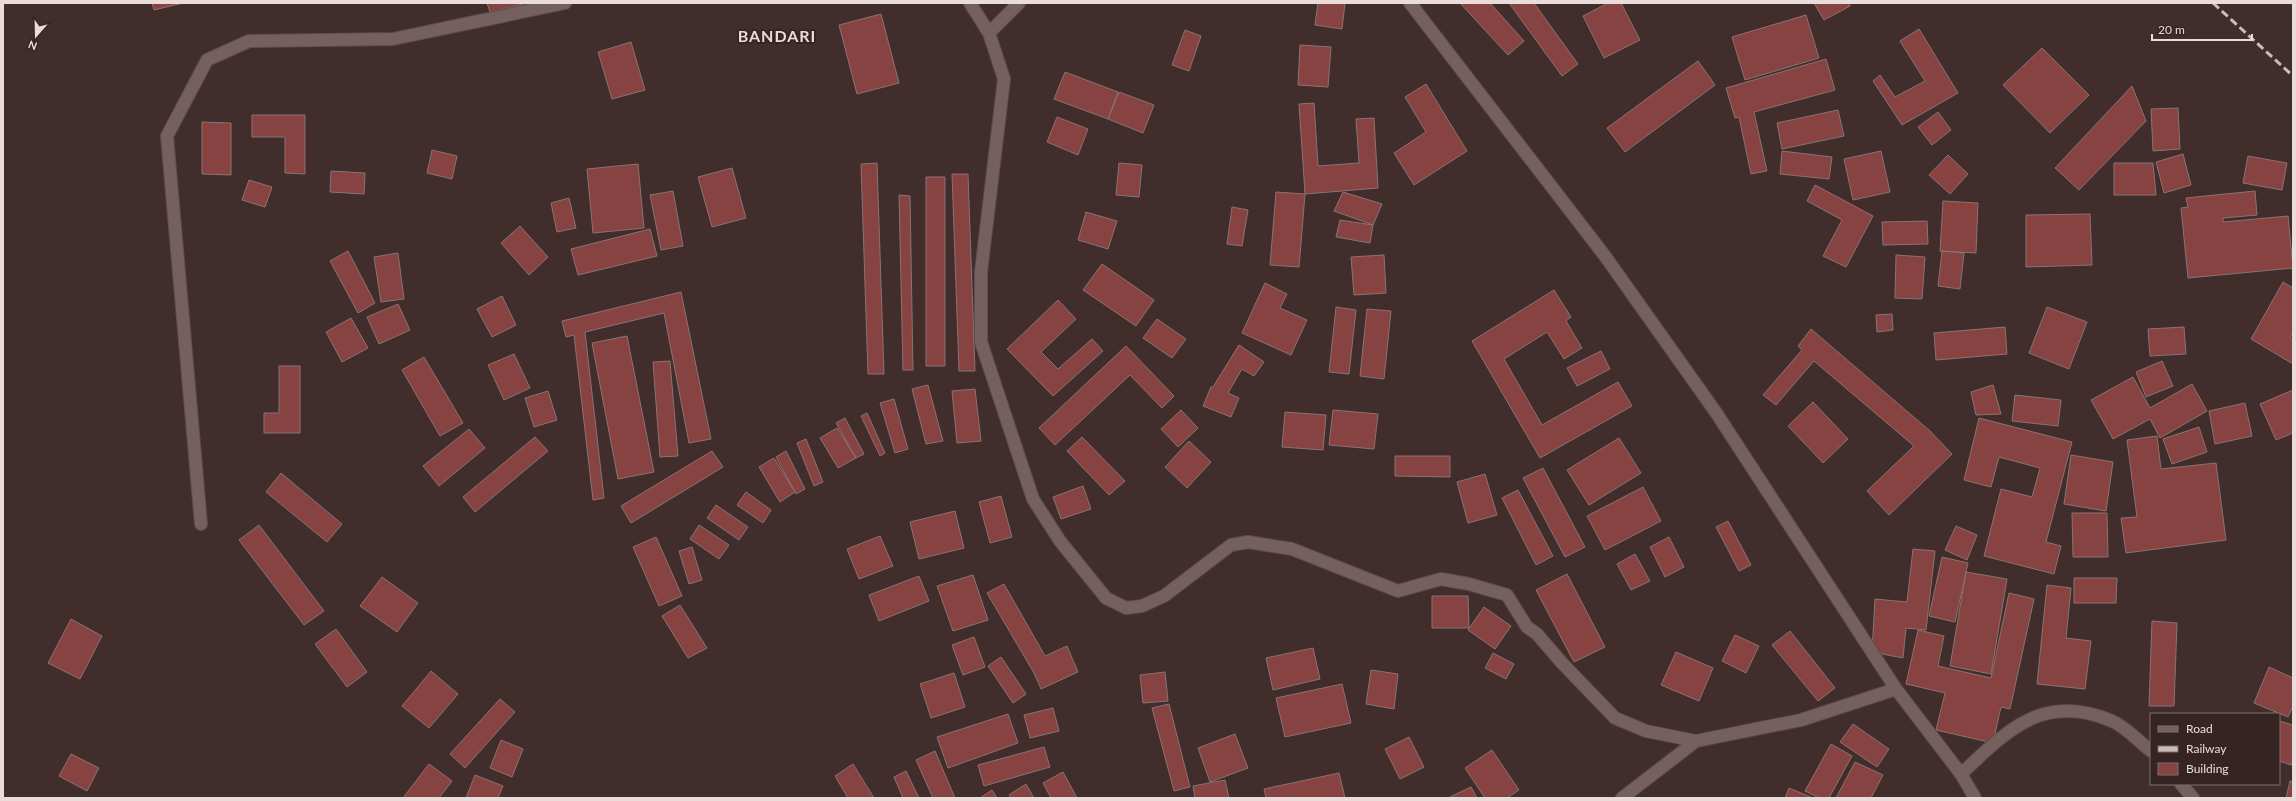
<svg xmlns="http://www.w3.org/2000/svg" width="2296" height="801" font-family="Lato,sans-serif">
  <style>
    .building { fill: #864341; stroke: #8a7372 }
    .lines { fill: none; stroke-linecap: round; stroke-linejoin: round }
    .street-casing { stroke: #5d4d4c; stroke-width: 14 }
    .secondary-casing { stroke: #5d4d4c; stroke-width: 14 }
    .street { stroke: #76605f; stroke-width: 12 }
    .secondary { stroke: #76605f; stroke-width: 12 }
    .rail { stroke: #cbbdbc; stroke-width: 3; stroke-dasharray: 8 4; stroke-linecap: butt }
    .labels { text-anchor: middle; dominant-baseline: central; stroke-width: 4; stroke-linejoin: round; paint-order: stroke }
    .district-label { font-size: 16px; font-weight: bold; letter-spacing: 1px; fill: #e9dcdb; stroke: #362423 }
  </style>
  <rect width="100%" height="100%" fill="#412e2c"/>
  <!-- building -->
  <path class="building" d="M152,3H183L154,10Z
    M487,3H524V4L490,12Z
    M1318,3H1345L1342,29L1315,25Z
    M1460,3H1490L1524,41L1508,55Z
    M1509,3H1534L1578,64L1562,76Z
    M1608,3H1621L1640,40L1604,58L1583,16Z
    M1814,3H1849L1850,6L1824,20Z
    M881,14L899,83L857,94L839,25Z
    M1806,15L1819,58L1745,80L1732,37Z
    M1919,29L1958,93L1902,125L1873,81L1880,75L1895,97L1925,81L1900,41Z
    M1185,30L1201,36L1189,71L1172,65Z
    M631,42L645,90L612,99L598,52Z
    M1300,45L1331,47L1328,87L1298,85Z
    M2042,48L2089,95L2050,133L2003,85Z
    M1826,59L1835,90L1754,112L1767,171L1751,174L1739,117L1735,118L1726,88Z
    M1698,61L1715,85L1625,152L1607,128Z
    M1065,72L1118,92L1108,119L1054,99Z
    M1426,84L1467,151L1414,185L1394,153L1426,132L1405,97Z
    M2132,86L2146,121L2079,190L2055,168Z
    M1119,92L1154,105L1143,133L1108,119Z
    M1314,103L1318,166L1359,163L1356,119L1374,118L1378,188L1305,194L1299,104Z
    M2178,108L2180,149L2153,151L2151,109Z
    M1838,110L1844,136L1782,149L1777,123Z
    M1938,112L1951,130L1932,145L1918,127Z
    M252,115H305V174L285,173V137H252Z
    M1057,117L1088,129L1078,155L1047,142Z
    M202,122L231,123V175L202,174Z
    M432,150L457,156L452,179L427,173Z
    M1782,151L1832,157L1829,179L1780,174Z
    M1881,151L1890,192L1853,200L1844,159Z
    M2183,154L2191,185L2164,193L2156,162Z
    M1948,155L1968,174L1950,194L1929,175Z
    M2248,156L2287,163L2282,190L2243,183Z
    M877,163L884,374H868L861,164Z
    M1119,163L1142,165L1139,197L1116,195Z
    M2114,163H2153L2156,195H2114Z
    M638,164L644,228L593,233L587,169Z
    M732,168L746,218L712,227L698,177Z
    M331,171L365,173L364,194L330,192Z
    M952,174H968L975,371H959Z
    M926,177H945V366H926Z
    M249,180L272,187L265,207L242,200Z
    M1815,185L1873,216L1846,267L1823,256L1842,220L1807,201Z
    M673,191L683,246L661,250L650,195Z
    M2255,191L2257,215L2223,218V222L2288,216L2293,268L2188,278L2181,208L2188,207L2186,198Z
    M1276,192L1305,194L1299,267L1270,265Z
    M1343,192L1382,204L1373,225L1334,211Z
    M899,195L910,196L913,370H903Z
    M569,198L576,228L557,232L551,203Z
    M1943,201L1978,203L1976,253L1940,251Z
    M1232,207L1248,210L1242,246L1227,244Z
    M1086,212L1117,221L1108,249L1078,240Z
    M2090,214L2092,265L2026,267V215Z
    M1340,220L1373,225L1370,243L1336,237Z
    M1927,221L1928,244L1883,245L1882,222Z
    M520,226L548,257L529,275L501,243Z
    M650,229L657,256L578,275L571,249Z
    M348,251L375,303L358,313L330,261Z
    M1942,251L1964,253L1960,289L1938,286Z
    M398,253L404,299L381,302L374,257Z
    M1384,255L1386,293L1354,295L1351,257Z
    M1896,255L1925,257L1922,299L1895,298Z
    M1102,264L1154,300L1136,326L1083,290Z
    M2283,282L2293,288V332L2290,338L2293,340V364L2251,339Z
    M1265,283L1287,294L1280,308L1307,320L1291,355L1242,333Z
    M1554,290L1571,317L1566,321L1582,348L1564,359L1547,332L1504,359L1542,425L1618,382L1632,406L1540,458L1472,341Z
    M681,292L711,439L689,443L664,313L585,332L604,498L593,500L574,335L566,337L562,321Z
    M502,296L516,325L492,337L477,309Z
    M1058,300L1076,319L1041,352L1058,369L1092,339L1103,351L1053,396L1007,349Z
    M398,304L410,330L379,344L367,317Z
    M1336,307L1356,310L1349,374L1329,372Z
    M2047,307L2087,322L2069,369L2029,353Z
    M1367,309L1391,311L1384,379L1360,376Z
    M1892,314L1893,330L1877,332L1876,315Z
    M351,318L368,348L342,362L326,332Z
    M1157,319L1186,339L1172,358L1143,338Z
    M2005,327L2007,354L1936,360L1934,333Z
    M2184,327L2186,354L2150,356L2148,329Z
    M1811,329L1930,431L1952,454L1889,515L1867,491L1914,446L1814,361L1776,405L1763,395L1802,350L1798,346Z
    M627,336L654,472L618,479L592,343Z
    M1239,345L1264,362L1254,376L1242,369L1228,393L1239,398L1231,417L1203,406L1211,387H1213Z
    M1126,346L1174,396L1162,408L1130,375L1055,445L1039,428Z
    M1601,351L1610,369L1577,386L1567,368Z
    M514,354L530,388L504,400L488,365Z
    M424,357L463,423L440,436L402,370Z
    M670,361L678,456L660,457L653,362Z
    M2162,361L2173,386L2146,397L2136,372Z
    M279,366H300V433H264V413H279Z
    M2133,377L2150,408L2192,384L2207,411L2160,438L2150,419L2113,439L2091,400Z
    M928,385L943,441L926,444L912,389Z
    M1993,385L2001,414L1976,415L1971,392Z
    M975,389L981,441L957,443L952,391Z
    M2293,390V433L2276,440L2260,404Z
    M548,391L557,420L534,427L525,398Z
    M2015,395L2061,400L2058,426L2012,421Z
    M894,399L908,449L895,453L880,403Z
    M1813,402L1848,439L1823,463L1788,426Z
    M2245,403L2252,436L2215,444L2209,411Z
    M1181,410L1198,428L1178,447L1161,429Z
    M1333,410L1378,414L1374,449L1329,445Z
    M1285,412L1326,415L1323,450L1282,447Z
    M867,413L885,453L880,456L861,416Z
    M845,418L864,454L856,458L836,423Z
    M1979,418L2072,442L2046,542L2061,546L2054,574L1984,556L2001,489L2032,497L2040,468L1999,457L1991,487L1964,480Z
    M2199,427L2207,452L2172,464L2163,439Z
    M837,428L856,458L838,468L820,438Z
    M469,429L485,448L439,486L423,466Z
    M2157,436L2161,469L2216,463L2226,540L2126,553L2121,518L2137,517L2127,440Z
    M535,437L548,451L475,512L463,497Z
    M1082,437L1125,481L1109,495L1067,451Z
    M1619,438L1641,473L1589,505L1567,470Z
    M806,439L823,482L814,486L797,443Z
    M1189,441L1211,462L1187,488L1165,467Z
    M712,451L723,467L631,523L621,506Z
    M786,451L805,489L796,494L776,457Z
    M2071,455L2113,462L2106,511L2064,504Z
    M1395,456H1450V477L1395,476Z
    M774,458L795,492L780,502L759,467Z
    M1543,468L1585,547L1565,557L1523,478Z
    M281,473L342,524L327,542L266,492Z
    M1485,474L1497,515L1468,523L1457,482Z
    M1083,486L1091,509L1061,519L1053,497Z
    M1643,487L1661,521L1605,550L1587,516Z
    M1518,490L1553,556L1536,565L1502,498Z
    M746,492L771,510L763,523L737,505Z
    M1001,496L1012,537L990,543L979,502Z
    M716,505L748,527L739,540L707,518Z
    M955,511L964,548L919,559L910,522Z
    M2072,513H2107L2108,557H2073Z
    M1728,521L1751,565L1739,571L1716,527Z
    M259,525L324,611L304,625L239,540Z
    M699,525L729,545L719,559L690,539Z
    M1956,526L1977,535L1967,560L1945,550Z
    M880,536L893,566L859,579L847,549Z
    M656,537L682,596L659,606L633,547Z
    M1669,537L1684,567L1665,577L1650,547Z
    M692,547L702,580L689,584L679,551Z
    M1913,549L1935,551L1926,630L1906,628L1903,658L1872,652L1875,599L1907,602Z
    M1635,554L1650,581L1631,590L1617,564Z
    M1942,557L1968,563L1955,622L1929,616Z
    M1966,572L2007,579L1991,674L1950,666Z
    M1567,574L1605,647L1574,662L1536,590Z
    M973,575L988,620L953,631L937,586Z
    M919,576L929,601L879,621L869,595Z
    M382,577L418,603L397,632L360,606Z
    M2074,578H2117L2116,603H2074Z
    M1004,584L1045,656L1067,646L1078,672L1041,689L1034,673L987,593Z
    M2047,585L2071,588L2066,638L2091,641L2085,689L2037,684Z
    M2009,593L2034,599L2010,709L2001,707L1993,743L1936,730L1945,693L1906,684L1918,630L1944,636L1938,666L1991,678Z
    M1432,596H1468L1469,628H1432Z
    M680,605L707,648L688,658L662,616Z
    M1484,607L1511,626L1495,649L1468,630Z
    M71,619L102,636L80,679L48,663Z
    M2152,621L2177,623L2174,706H2149Z
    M336,629L367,672L347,687L315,644Z
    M1790,631L1835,688L1818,701L1772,645Z
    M1735,635L1759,646L1746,673L1722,661Z
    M974,637L985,667L963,675L952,645Z
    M1313,648L1320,679L1273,690L1266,658Z
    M1676,652L1713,668L1699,701L1661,685Z
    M1493,653L1514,664L1506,679L1485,668Z
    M1001,657L1026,694L1013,703L988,666Z
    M2269,667L2293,678V706L2288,717L2254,703Z
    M1371,670L1398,674L1394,709L1366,704Z
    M431,671L458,694L429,728L402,706Z
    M1165,672L1168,701L1143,703L1140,675Z
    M954,673L965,707L931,718L920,684Z
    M1342,684L1351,723L1285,737L1276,698Z
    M500,699L515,712L465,768L450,754Z
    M1169,704L1190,787L1174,791L1152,708Z
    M1053,708L1059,731L1030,738L1024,715Z
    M1008,714L1018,743L948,768L937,737Z
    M2279,721L2293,725V759L2291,765L2279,761Z
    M1853,724L1889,749L1877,767L1840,742Z
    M1235,734L1248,768L1210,782L1198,748Z
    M1409,737L1424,767L1400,779L1385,749Z
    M501,740L523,749L512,777L490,768Z
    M1831,744L1852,756L1829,798H1819L1805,791Z
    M1044,747L1050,767L984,786L978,765Z
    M1492,750L1519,790L1507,798H1485L1465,768Z
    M935,751L955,798H933L916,760Z
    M71,754L99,768L87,791L59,776Z
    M1855,762L1883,775L1871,798H1836Z
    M429,764L452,781L439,798H403Z
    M853,764L874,798H848L835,776Z
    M906,771L919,798H903L894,777Z
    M1063,772L1077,798H1051L1043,783Z
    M1339,773L1345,798H1266L1264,789Z
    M475,775L503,786L498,798H466Z
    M1225,780L1229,798H1195L1193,786Z
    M2290,781L2293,782V798H2286Z
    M1026,784L1034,798H1011L1009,795Z
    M1471,787L1477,798H1448Z
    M1789,788L1813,798H1785Z
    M992,790L997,798H980Z"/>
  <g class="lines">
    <defs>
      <path id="street" d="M970,3L989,33L1004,79L981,272V342L1033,499L1060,541L1106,598L1126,608L1142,606L1164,596L1231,545L1248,542L1292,549L1398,591L1441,579L1469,584L1507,595L1527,627L1537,634L1562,663L1615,718L1646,731L1696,741L1801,720L1896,689
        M989,33L1019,3
        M201,524L167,136L207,60L249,41L393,39L565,3
        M1961,774C2008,730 2043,692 2112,721C2126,727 2139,742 2151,751
        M2181,784L2193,798
        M1622,798L1696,741"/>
      <path id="secondary" d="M1410,3L1605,256L1717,414L1896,689L1961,774L1975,798"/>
    </defs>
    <!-- street casing -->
    <use href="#street" class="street-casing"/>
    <!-- secondary casing -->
    <use href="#secondary" class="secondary-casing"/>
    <!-- street -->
    <use href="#street" class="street"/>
    <!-- secondary -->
    <use href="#secondary" class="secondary"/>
    <!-- rail -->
    <path class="rail" d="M2213,3L2293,76"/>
  </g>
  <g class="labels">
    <!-- district labels -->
    <g class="district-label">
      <text x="777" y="35">BANDARI</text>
    </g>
  </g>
  <!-- border -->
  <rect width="2296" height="801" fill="none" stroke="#e9dcdb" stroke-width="8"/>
  <!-- legend -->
  <rect x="2150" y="713" width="130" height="72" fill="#362423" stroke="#7e6e6d"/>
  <rect x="2158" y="726" width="20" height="6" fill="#76605f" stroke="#7e6e6d"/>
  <text x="2186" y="733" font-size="12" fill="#e9dcdb">Road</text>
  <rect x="2158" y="746" width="20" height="6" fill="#cbbdbc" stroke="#7e6e6d"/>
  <text x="2186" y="753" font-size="12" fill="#e9dcdb">Railway</text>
  <rect x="2158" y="763" width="20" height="12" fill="#864341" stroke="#7e6e6d"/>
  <text x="2186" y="773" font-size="12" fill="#e9dcdb">Building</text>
  <!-- north arrow -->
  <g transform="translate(36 36) rotate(200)" stroke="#362423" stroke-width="3" paint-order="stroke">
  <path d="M0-3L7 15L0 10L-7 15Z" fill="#e9dcdb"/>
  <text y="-6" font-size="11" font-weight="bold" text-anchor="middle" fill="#e9dcdb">N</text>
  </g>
  <!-- scale -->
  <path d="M2152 34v6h100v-6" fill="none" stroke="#e9dcdb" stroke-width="2"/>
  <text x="2158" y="34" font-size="12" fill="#e9dcdb" stroke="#362423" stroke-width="3" paint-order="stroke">20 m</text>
</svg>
